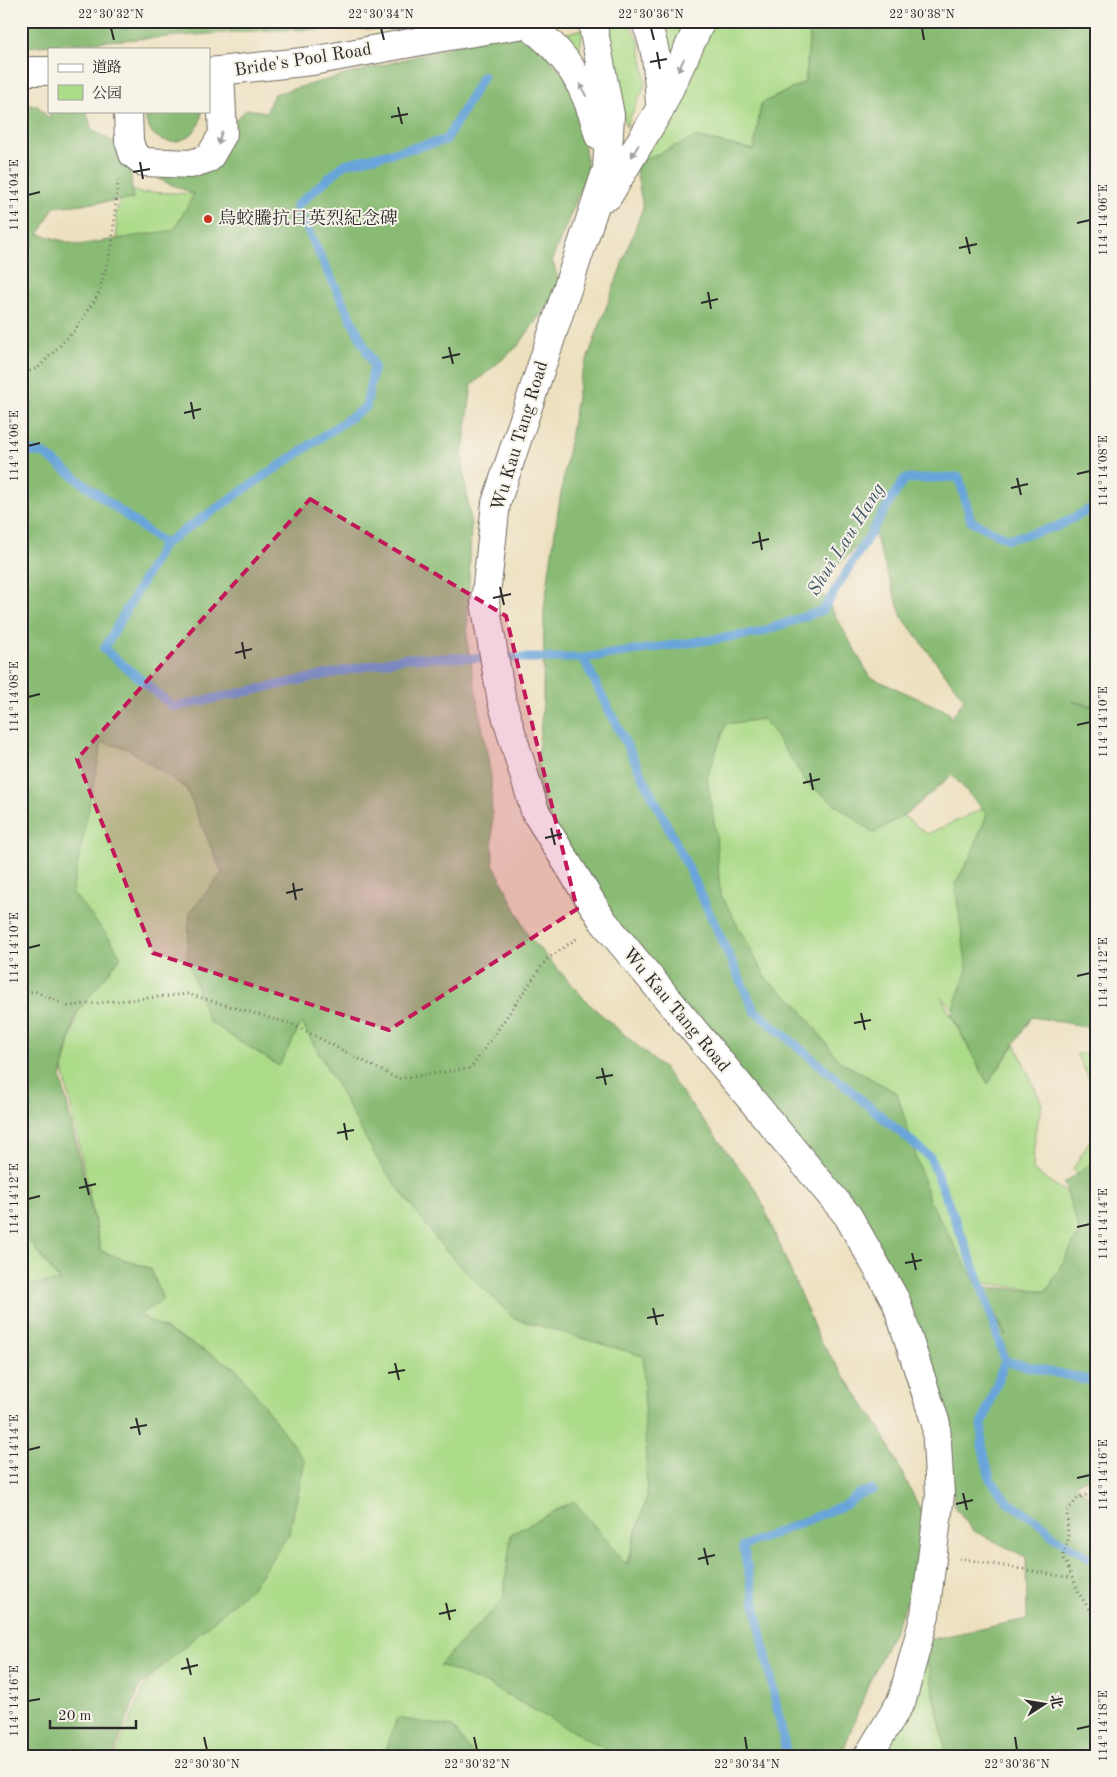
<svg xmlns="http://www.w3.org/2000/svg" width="1117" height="1777" font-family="'Old Standard TT','Noto Serif SC',serif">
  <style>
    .green { fill: #acdb89; stroke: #6c835a }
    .forest { fill: #89bb75; stroke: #5a7350; fill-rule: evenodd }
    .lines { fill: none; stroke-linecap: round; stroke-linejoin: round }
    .stream { stroke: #69a5da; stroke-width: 9 }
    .minor-casing { stroke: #6f6a5f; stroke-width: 30 }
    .path { stroke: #6f6a5f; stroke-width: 3; stroke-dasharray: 1 4; stroke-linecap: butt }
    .minor { stroke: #fff; stroke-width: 28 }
    .oneway { fill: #a0a0a0 }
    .marked { fill: #c2185b; fill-opacity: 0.2; stroke: #c2185b; stroke-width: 4; stroke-dasharray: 10 6; stroke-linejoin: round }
    .ticks { fill: none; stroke: #2b2b2b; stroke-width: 2 }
    .poi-dot { fill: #c8321e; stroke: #f7f3e8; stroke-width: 2 }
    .labels { text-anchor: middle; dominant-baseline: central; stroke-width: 4; stroke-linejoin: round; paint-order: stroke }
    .street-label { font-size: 18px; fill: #2b2b2b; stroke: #f7f3e8 }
    .poi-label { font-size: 18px; fill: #2b2b2b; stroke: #f7f3e8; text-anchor: start }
    .water-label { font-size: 19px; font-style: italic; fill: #415668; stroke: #f7f3e8 }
    .neatline { fill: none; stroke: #2b2b2b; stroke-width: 2 }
    .ticks-label { font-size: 12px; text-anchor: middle; fill: #2b2b2b }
  </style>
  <rect width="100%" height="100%" fill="#f7f3e8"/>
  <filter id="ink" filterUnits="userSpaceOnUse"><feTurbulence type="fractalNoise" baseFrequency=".02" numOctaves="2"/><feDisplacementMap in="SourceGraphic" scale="10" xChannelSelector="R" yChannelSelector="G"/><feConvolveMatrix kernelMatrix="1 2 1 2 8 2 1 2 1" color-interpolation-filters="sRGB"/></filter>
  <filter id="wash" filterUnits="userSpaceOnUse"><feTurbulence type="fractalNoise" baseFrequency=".0096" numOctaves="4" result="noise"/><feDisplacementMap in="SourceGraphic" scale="20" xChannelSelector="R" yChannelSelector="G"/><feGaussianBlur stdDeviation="1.12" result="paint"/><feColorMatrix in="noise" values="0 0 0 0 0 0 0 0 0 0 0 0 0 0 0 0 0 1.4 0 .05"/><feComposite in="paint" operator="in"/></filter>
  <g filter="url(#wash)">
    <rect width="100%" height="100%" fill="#ede0bf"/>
    <!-- green -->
    <path class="green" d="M614,21H628L639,41L646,82L626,127L605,25Z
      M660,21H694L666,77L669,49Z
      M709,21H811L805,82L761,104L754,150L696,137L635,164Z
      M583,29L577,68L556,36Z
      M124,188L144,194L145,192L195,194L235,261L117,238L116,214Z
      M673,705L778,721L927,834L1018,793L974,1031L941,997L988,1084L1015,1044L1042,1104L1035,1132L1033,1171L1067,1193L1080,1232L1047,1291L976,1282L917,1191L897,1093L839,1061L796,1003L764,987L720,893Z
      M133,737L182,765L302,1022L646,1341L647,1497L623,1574L503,1600L447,1657L626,1756H472L393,1731L384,1756H115L148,1679L260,1576L236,1368L138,1314L151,1269L101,1251L63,1069L87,974L62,892L102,742Z
      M1096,1051V1091L1076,1054Z
      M1096,1130V1199L1073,1169Z
      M21,1230L60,1282L21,1295Z
      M923,1641L947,1756H883Z"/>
    <!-- forest -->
    <path class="forest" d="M21,21H533L508,28L268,30L21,47Z
      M811,21H1096V707L1071,701L1096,708V1032L1079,1025L1032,1017L988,1084L951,1014L967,970L955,884L971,855L987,814L952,775L909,812L874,833L808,784L764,719L726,724L707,777L716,835L720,893L767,980L796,1003L839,1061L897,1093L929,1200L1006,1336L982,1287L1047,1291L1080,1232L1064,1183L1096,1161V1476L1075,1483L1096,1503V1547L1089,1563L1096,1555V1756H947L923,1641L1027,1619L1026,1557L972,1530L955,1506L948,1465L850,1224L620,949L533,806L543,702L544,608L558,511L580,379L643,207L635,164L696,137L754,150L761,104L805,82ZM873,530L902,617L964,699L951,719L949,712L870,677L818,585Z
      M507,32L536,44L577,89L588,171L552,260L561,286L518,346L472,385L462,457L471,526L467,641L491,776L493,863L529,937L589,1004L663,1068L757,1191L819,1339L880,1428L931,1531L910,1596L869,1683L841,1756H620L588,1740L491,1686L439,1665L503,1600L511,1534L574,1501L627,1565L647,1497L643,1356L513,1318L444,1249L380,1164L302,1023L279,1066L208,1021L187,957L190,912L222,873L186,788L128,749L102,742L72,892L108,936L121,957L75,1015L61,1078L101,1251L151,1269L163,1300L139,1315L236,1368L305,1461L289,1534L253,1586L140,1686L113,1756H21V1286L60,1281L21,1230V104L38,106L49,119L50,111H86L92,130L119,145L130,168L133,199L54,207L39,234L78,245L174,230L194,194L158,179L168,159L212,142L247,109L266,112L274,94Z
      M145,111H202C199,152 144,151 145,111Z
      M397,1718L453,1727L474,1756H384Z"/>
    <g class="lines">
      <!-- stream -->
      <path class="stream" d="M21,450L43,453L164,544L104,649L174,707L405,658H583L691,873L754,1010L930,1157L982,1287L1005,1361L982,1424V1445L990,1479L1009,1503L1045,1526L1051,1535L1096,1562
        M164,544L366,407L374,366L296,206L345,164L446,140L483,76
        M583,658L758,633L823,610L904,479L959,477L971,521L1008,539L1056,527L1096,506
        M1005,1361L1088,1380L1096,1379
        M787,1756L743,1546L847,1504L860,1493L873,1490"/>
    </g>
  </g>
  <g filter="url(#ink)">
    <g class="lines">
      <defs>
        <path id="minor" d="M592,21L610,115L607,169L496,503L485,603L502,702L535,811L603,921L848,1216L896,1301L936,1424L940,1495L925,1615L902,1700L868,1756
          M645,21C658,49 658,75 660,105
          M528,25C569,54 587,89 599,136
          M21,71H49
          M209,72L312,61L443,37L544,21
          M128,111L129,141L133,154L144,162L191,164L209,158L223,134L220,72
          M608,196L660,109L701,21"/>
      </defs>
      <!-- minor casing -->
      <use href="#minor" class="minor-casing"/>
      <!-- path -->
      <path class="path" d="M21,368L27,372L38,368L75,330L98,295L112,246L118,179
        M21,994L34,991L68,1006L188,994L294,1025L398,1079L471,1068L546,960L579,937
        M1096,1492L1079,1497L1067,1511L1068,1541L1063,1556L1080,1595L1096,1620
        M959,1558L1072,1578"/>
      <!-- minor -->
      <use href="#minor" class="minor"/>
    </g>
    <!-- one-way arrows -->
    <defs><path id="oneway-solid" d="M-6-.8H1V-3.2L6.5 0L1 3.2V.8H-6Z" transform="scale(1.25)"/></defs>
    <g class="oneway">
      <use href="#oneway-solid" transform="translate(681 65) rotate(115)"/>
      <use href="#oneway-solid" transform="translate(583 90) rotate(-117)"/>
      <use href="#oneway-solid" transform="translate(220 138) rotate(106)"/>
      <use href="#oneway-solid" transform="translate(635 151) rotate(121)"/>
    </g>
  </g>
  <!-- marked area -->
  <path class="marked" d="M310,499L506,616L577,909L389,1030L153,953L77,759Z"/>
  <!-- ticks -->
  <path class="ticks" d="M111,28L114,40M381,28L384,40M651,28L654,40M922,28L924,40M657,52L660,69M650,62L667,59M398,107L402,124M391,117L408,114M140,162L143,179M133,172L150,169M28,195L40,192M1077,223L1090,220M966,237L970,254M959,248L977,244M708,292L711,309M701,303L718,299M449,347L453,364M442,358L460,354M191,402L194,419M184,413L201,409M28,446L40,443M1077,474L1090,471M1017,478L1021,495M1011,488L1028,484M759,532L762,550M752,543L769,539M500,587L504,605M493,598L511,594M242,642L245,659M235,653L252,649M28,697L40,694M1077,725L1090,722M810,773L813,790M803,783L820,779M551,828L555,845M545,838L562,834M293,883L296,900M286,893L303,889M28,948L40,945M1077,976L1090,973M861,1013L865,1030M854,1023L871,1020M602,1068L606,1085M596,1078L613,1075M344,1123L347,1140M337,1133L354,1130M85,1178L89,1195M79,1188L96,1184M28,1199L40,1196M1077,1227L1090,1224M912,1253L916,1270M905,1263L922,1260M653,1308L657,1325M647,1318L664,1315M395,1363L399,1380M388,1373L405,1370M136,1418L140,1435M130,1428L147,1425M28,1450L40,1447M1077,1478L1090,1475M963,1493L967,1510M956,1504L973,1500M704,1548L708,1565M698,1559L715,1555M446,1603L450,1620M439,1614L456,1610M187,1658L191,1675M181,1669L198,1665M28,1701L40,1699M1077,1729L1090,1726M204,1737L207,1750M474,1737L477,1750M745,1737L747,1750M1015,1737L1017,1750"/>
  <!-- markers -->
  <circle class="poi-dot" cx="208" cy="219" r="5"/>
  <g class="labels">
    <!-- street labels -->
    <g class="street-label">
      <text transform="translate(303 60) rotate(-9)">Bride's Pool Road</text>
      <text transform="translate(520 436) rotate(-73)">Wu Kau Tang Road</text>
      <text transform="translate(676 1010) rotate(50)">Wu Kau Tang Road</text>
    </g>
    <!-- poi labels -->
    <g class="poi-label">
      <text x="218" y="219">烏蛟騰抗日英烈紀念碑</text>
    </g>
    <!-- water labels -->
    <g class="water-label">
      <text transform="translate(847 540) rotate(-58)">Shui Lau Hang</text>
    </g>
  </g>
  <!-- margin -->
  <rect width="1117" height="1777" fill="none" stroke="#f7f3e8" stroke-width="55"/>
  <!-- legend -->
  <rect x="48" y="48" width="162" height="65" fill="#f7f3e8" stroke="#a5a39c"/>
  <rect x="58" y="64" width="25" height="8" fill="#ffffff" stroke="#a5a39c"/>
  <text x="92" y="72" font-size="15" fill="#2b2b2b">道路</text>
  <rect x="58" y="85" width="25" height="15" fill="#acdb89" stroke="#a5a39c"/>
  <text x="92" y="98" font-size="15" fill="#2b2b2b">公园</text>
  <!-- north arrow -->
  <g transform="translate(1044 1704) rotate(78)" stroke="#f7f3e8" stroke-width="4" paint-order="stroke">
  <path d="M0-4L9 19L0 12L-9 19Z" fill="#2b2b2b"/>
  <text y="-8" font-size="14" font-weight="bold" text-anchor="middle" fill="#2b2b2b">北</text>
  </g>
  <!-- scale -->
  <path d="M50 1720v8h86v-8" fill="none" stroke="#2b2b2b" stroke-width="2.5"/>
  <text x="58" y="1720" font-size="15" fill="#2b2b2b" stroke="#f7f3e8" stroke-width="4" paint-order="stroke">20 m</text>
  <rect x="28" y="28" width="1062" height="1722" class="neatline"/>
  <g class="ticks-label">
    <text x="111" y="18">22°30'32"N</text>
    <text x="381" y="18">22°30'34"N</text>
    <text x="651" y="18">22°30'36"N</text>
    <text x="922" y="18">22°30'38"N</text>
    <text transform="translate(14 195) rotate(-90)" y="4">114°14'04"E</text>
    <text transform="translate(1103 220) rotate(-90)" y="4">114°14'06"E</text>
    <text transform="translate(14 446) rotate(-90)" y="4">114°14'06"E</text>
    <text transform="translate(1103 471) rotate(-90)" y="4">114°14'08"E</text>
    <text transform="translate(14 697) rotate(-90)" y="4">114°14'08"E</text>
    <text transform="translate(1103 722) rotate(-90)" y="4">114°14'10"E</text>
    <text transform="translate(14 948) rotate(-90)" y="4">114°14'10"E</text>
    <text transform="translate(1103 973) rotate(-90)" y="4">114°14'12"E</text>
    <text transform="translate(14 1199) rotate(-90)" y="4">114°14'12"E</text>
    <text transform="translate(1103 1224) rotate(-90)" y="4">114°14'14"E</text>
    <text transform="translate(14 1450) rotate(-90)" y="4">114°14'14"E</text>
    <text transform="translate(1103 1475) rotate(-90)" y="4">114°14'16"E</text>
    <text transform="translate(14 1701) rotate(-90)" y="4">114°14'16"E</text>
    <text transform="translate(1103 1726) rotate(-90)" y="4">114°14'18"E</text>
    <text x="207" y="1768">22°30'30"N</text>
    <text x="477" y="1768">22°30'32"N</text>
    <text x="747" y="1768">22°30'34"N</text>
    <text x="1017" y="1768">22°30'36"N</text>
  </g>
</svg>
